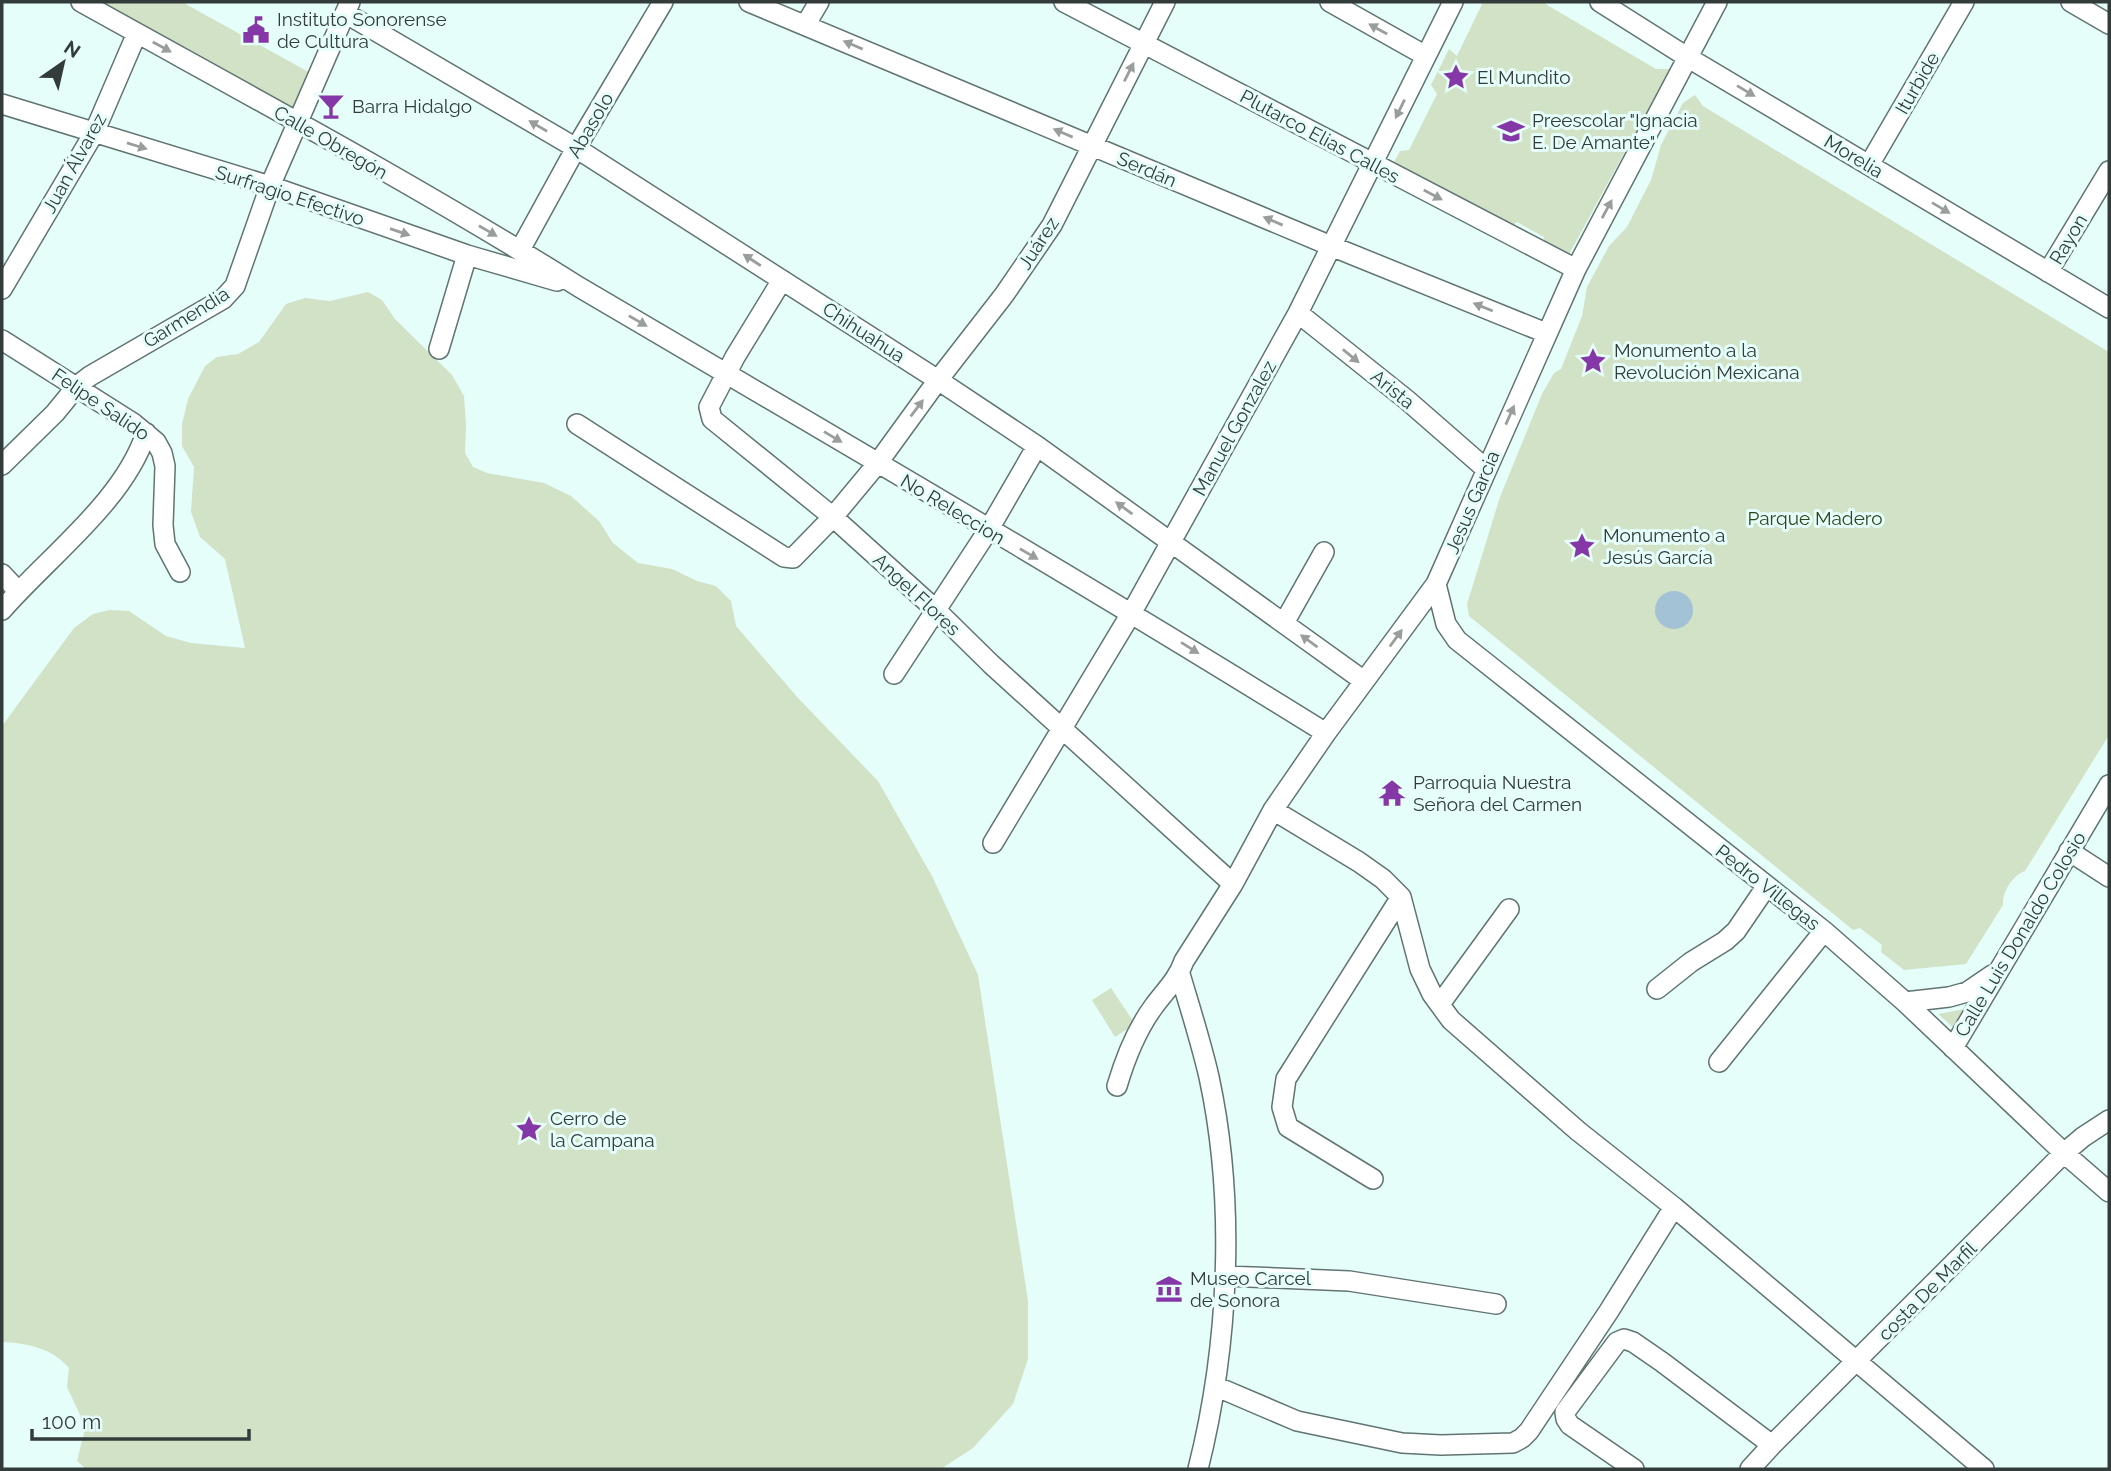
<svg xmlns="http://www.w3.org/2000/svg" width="2111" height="1471" font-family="Raleway,sans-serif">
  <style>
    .green { fill: #d1e2c7 }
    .water { fill: #a4c2d5 }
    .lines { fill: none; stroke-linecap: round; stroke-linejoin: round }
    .minor-casing { stroke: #607471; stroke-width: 22 }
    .minor { stroke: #fff; stroke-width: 19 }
    .oneway { fill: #999e9d }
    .labels { text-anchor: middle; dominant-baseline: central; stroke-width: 6; stroke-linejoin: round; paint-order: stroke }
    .poi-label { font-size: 19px; fill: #333c3b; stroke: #e6fefa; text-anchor: start }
    .street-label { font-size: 19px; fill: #333c3b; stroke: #e6fefa }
    .park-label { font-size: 19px; fill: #2d461d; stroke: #e6fefa }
  </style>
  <rect width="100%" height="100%" fill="#e6fefa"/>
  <!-- green -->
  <path class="green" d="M100,2H182L314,75L295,110Z
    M1483,2H1542L1656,69H1670L1567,258L1544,247V237L1517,222L1508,229L1423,182L1394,162L1400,151L1409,150L1437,94L1431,85L1449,49L1457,56Z
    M1695,95L1703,106L2109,352V735L2025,871C2013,875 2002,892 2003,905L1966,964L1904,970L1881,952L1882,945L1860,928L1853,930L1469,616L1467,604L1500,497L1542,394L1554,373L1561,369L1582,316L1587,287L1609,246L1627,227L1651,180L1661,145L1683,103Z
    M368,292L382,300L395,319L452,375L464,396L466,425L465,453L473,467L487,473L544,483L571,496L599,521L613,543L638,563L672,569L697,581L716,586L731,601L736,626L799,699L878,781L932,876L978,975L1028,1301V1359L1013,1404L973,1448L941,1469H86L77,1461L84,1433L80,1415L67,1387L69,1368C52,1348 27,1343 2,1342V726L74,628L93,614L109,610L129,611L166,636L191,643L245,648L225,559L200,537L191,512L194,467L182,446V424L188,399L205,366L217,357L238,354L259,342L286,304L305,298L330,301Z
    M1111,988L1135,1024L1115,1037L1092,1000Z
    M1970,1008L1956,1030L1938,1014Z"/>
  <!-- water -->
  <path class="water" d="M1655 610a19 19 0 1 1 38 0a19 19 0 1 1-38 0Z"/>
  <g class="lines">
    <defs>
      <path id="minor" d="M81,2C248,95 417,185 579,287C829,434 1080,580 1326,733
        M749,2L1331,246L1546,333
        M1064,2L1576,269
        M1330,2L1426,56
        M1600,2L1687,57L2109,308
        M2071,2L2109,24
        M345,13L576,148L938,380L1037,446L1364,681
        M806,24L819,2
        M2,104L270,186L467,255L557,281
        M1869,165L1964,2
        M520,250L576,148L663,2
        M2048,272L2109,171
        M782,280L735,357L709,407L712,419L833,517L935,609L991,664L1233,884
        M2,289L94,133L137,33
        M1298,313L1407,400L1486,469
        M2,340L133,423L156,442L162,453L165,466L163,525L165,544L180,572
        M439,349L467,255
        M577,424L784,557L793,558L833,517L877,464L938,380L1004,295L1052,225L1165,2
        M2,465L55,413L77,386L90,376L223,299L235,286L270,186L350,2
        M2,574L18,591
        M1436,584L1446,624L1457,640L1824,931L1905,1002L2064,1153L2109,1192
        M2,610C49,556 124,501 146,433
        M1284,623L1324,552
        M894,674L989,529L1037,446
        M1273,810L1359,862L1383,879L1401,897L1420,969L1432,994L1451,1020L1578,1131L1674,1207L1984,1469
        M993,843L1132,612L1298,313L1453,2
        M2069,851L2109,877
        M1180,974C1190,1008 1201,1042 1209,1077C1236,1202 1229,1346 1198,1469
        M1657,989L1691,962L1725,941L1736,931L1766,887
        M1905,1002L1949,997L1967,992L1992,975
        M1440,1004L1509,909
        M1953,1048L2109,785
        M1719,1062L1824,931
        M1117,1086C1125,1059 1137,1029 1154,1006C1165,991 1178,979 1184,961L1233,884L1273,810L1326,733L1436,584L1576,269L1717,2
        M1373,1179L1288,1127L1282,1107L1286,1079L1401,897
        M1226,1276L1349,1281L1496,1304
        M1215,1386L1297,1421L1402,1443L1441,1445L1513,1443L1522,1438L1529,1431L1609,1311L1674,1207
        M1634,1469L1570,1425L1566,1419L1565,1412L1617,1342L1624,1339L1633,1342L1662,1362L1772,1445
        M1750,1469L1772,1445L2064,1153L2083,1137L2109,1120"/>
    </defs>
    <!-- minor casing -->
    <use href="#minor" class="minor-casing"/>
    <!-- minor -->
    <use href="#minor" class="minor"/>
  </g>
  <!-- one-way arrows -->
  <defs><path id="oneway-solid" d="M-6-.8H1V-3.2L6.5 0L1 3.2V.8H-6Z" transform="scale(1.75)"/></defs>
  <g class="oneway">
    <use href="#oneway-solid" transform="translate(1378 29) rotate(-151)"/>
    <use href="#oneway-solid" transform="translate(853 45) rotate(-157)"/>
    <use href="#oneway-solid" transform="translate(162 47) rotate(29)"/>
    <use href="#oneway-solid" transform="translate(1129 72) rotate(-63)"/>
    <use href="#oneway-solid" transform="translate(1746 91) rotate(31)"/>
    <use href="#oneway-solid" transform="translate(1400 109) rotate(116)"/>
    <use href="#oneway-solid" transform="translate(538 126) rotate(-150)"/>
    <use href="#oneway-solid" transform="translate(1063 133) rotate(-157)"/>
    <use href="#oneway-solid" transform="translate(137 146) rotate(17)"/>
    <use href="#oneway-solid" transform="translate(1433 195) rotate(28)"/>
    <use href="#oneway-solid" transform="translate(1941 208) rotate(31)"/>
    <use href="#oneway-solid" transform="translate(1607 209) rotate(-62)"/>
    <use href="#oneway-solid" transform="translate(1273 221) rotate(-157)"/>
    <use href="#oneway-solid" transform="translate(488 231) rotate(30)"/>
    <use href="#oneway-solid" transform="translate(400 232) rotate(19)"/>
    <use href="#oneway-solid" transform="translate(752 260) rotate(-147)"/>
    <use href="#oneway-solid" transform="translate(1483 307) rotate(-158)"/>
    <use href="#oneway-solid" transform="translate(638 321) rotate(30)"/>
    <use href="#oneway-solid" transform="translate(1351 356) rotate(39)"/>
    <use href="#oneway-solid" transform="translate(917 408) rotate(-53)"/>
    <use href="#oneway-solid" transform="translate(1510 415) rotate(-66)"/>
    <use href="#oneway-solid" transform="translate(833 437) rotate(31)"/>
    <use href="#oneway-solid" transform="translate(1124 508) rotate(-144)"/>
    <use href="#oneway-solid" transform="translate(1029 554) rotate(30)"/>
    <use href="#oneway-solid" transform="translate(1396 638) rotate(-54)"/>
    <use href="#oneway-solid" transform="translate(1309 641) rotate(-144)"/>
    <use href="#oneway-solid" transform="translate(1190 648) rotate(32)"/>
  </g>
  <!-- icons -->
  <defs>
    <symbol id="civic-bare" viewBox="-9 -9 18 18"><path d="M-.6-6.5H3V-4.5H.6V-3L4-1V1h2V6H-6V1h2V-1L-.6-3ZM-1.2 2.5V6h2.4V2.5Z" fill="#8637a7" stroke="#e6fefa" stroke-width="2.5" paint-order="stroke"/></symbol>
    <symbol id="sight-bare" viewBox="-9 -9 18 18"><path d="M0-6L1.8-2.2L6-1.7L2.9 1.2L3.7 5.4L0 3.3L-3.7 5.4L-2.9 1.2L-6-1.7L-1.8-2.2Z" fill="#8637a7" stroke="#e6fefa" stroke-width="2.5" paint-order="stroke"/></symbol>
    <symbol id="bar-bare" viewBox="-9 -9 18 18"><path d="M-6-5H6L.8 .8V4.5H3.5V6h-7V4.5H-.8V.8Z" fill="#8637a7" stroke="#e6fefa" stroke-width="2.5" paint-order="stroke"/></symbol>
    <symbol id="school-bare" viewBox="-9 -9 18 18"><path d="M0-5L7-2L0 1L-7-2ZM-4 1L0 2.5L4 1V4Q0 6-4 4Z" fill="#8637a7" stroke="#e6fefa" stroke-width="2.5" paint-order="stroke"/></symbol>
    <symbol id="temple-bare" viewBox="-9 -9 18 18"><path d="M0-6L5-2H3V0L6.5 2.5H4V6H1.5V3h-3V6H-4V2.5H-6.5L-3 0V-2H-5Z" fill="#8637a7" stroke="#e6fefa" stroke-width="2.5" paint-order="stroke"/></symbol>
    <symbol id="museum-bare" viewBox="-9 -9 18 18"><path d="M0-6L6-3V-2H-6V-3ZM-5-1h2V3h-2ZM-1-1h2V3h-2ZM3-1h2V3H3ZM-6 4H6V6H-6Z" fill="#8637a7" stroke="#e6fefa" stroke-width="2.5" paint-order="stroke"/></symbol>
  </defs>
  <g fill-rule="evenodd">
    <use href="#civic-bare" x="237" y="11" width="38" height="38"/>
    <use href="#sight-bare" x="1437" y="58" width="38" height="38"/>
    <use href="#bar-bare" x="312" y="87" width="38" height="38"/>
    <use href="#school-bare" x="1492" y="112" width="38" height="38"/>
    <use href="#sight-bare" x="1574" y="342" width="38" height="38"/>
    <use href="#sight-bare" x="1563" y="527" width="38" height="38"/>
    <use href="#temple-bare" x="1373" y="774" width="38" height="38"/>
    <use href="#sight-bare" x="510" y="1110" width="38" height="38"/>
    <use href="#museum-bare" x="1150" y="1270" width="38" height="38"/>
  </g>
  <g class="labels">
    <!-- poi labels -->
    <g class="poi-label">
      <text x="277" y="19">Instituto Sonorense<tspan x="277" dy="22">de Cultura</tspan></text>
      <text x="1477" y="77">El Mundito</text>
      <text x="352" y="106">Barra Hidalgo</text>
      <text x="1532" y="120">Preescolar "Ignacia<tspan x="1532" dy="22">E. De Amante"</tspan></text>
      <text x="1614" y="350">Monumento a la<tspan x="1614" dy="22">Revolución Mexicana</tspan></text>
      <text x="1603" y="535">Monumento a<tspan x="1603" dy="22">Jesús García</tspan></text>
      <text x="1413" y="782">Parroquia Nuestra<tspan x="1413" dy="22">Señora del Carmen</tspan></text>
      <text x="550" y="1118">Cerro de<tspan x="550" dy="22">la Campana</tspan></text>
      <text x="1190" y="1278">Museo Carcel<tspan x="1190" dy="22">de Sonora</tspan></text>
    </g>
    <!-- street labels -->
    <g class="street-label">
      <text transform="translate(1917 83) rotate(-60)">Iturbide</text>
      <text transform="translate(590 125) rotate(-60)">Abasolo</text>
      <text transform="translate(1320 136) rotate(28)">Plutarco Elias Calles</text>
      <text transform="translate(331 142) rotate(30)">Calle Obregón</text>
      <text transform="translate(1854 156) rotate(31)">Morelia</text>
      <text transform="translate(74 163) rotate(-61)">Juan Álvarez</text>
      <text transform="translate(1147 169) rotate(23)">Serdán</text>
      <text transform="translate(290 195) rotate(18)">Surfragio Efectivo</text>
      <text transform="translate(2068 239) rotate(-59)">Rayon</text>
      <text transform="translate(1038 243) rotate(-57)">Juárez</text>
      <text transform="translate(186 317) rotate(-32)">Garmendia</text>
      <text transform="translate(864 332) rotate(33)">Chihuahua</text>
      <text transform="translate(1393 389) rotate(39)">Arista</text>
      <text transform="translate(101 404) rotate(34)">Felipe Salido</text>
      <text transform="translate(1234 428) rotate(-61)">Manuel Gonzalez</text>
      <text transform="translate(1472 502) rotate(-67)">Jesus Garcia</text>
      <text transform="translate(953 509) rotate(31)">No Releccion</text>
      <text transform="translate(917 594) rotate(43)">Angel Flores</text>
      <text transform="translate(1768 887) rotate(38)">Pedro Villegas</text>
      <text transform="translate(2020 934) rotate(-59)">Calle Luis Donaldo Colosio</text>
      <text transform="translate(1927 1291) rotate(-45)">costa De Marfil</text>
    </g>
    <!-- park labels -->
    <g class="park-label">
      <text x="1815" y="518">Parque Madero</text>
    </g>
  </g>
  <!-- border -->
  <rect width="2111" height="1471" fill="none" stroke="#333c3b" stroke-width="7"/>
  <!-- north arrow -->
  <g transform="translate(63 63) rotate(34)" stroke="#e6fefa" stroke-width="5" paint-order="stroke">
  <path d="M0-5L12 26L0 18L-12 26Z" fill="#333c3b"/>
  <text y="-10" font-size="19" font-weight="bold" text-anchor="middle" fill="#333c3b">N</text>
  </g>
  <!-- scale -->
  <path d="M32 1429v10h217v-10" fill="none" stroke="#333c3b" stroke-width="3.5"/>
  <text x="42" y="1429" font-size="21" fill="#333c3b" stroke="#e6fefa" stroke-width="5" paint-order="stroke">100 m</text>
</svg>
